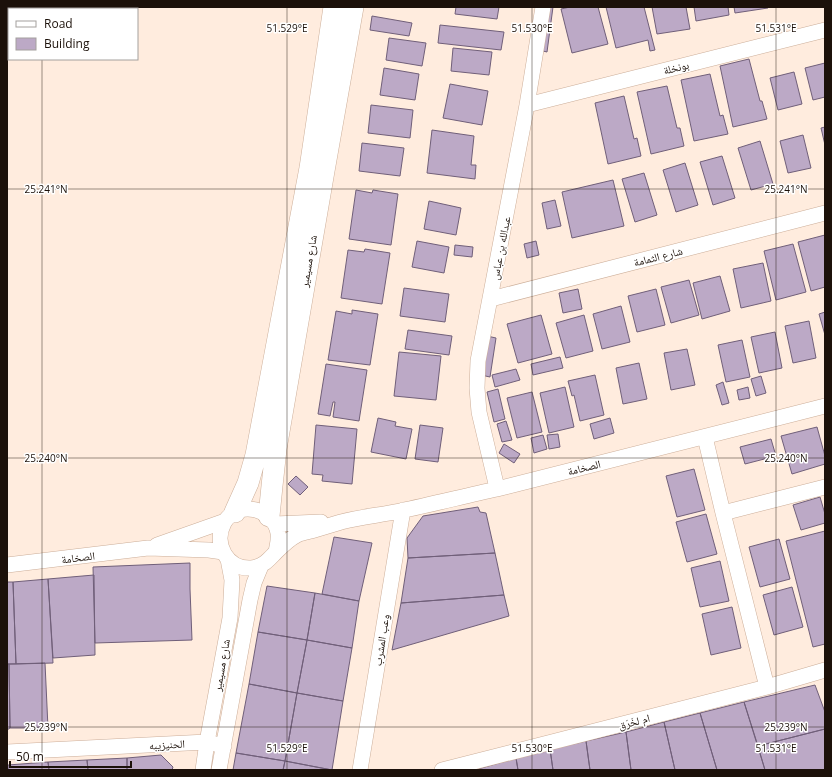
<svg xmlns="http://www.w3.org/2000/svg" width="832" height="777" font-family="'Open Sans','Noto Naskh Arabic',sans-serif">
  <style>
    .building { fill: #bca9c6; stroke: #705f79 }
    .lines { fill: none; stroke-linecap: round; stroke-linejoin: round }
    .street-casing { stroke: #ccae99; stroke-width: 16 }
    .secondary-casing { stroke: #ccae99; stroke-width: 22 }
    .street { stroke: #fff; stroke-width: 15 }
    .secondary { stroke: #fff; stroke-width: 21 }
    .ticks { fill: none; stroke: #1c110a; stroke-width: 1; stroke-opacity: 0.45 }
    .labels { text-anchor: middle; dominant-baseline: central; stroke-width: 3; stroke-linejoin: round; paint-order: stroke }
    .street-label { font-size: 11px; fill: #1c110a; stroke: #fff }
    .ticks-label { font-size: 10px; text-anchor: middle; fill: #1c110a; stroke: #fff; stroke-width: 3; stroke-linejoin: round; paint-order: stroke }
  </style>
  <rect width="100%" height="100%" fill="#ffecde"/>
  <!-- building -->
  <path class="building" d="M456,7H499L497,19L455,14Z
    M545,7H553L547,52L539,50Z
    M570,7H598L608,44L572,53L561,9Z
    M606,7H644L655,50L650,51L648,40L616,48Z
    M652,7H686L690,29L657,34Z
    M694,7H728L729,15L696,21Z
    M734,7H768V8L735,13Z
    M372,16L412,23L409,36L370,30Z
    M440,25L504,32L501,50L438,43Z
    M389,38L426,43L422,66L386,60Z
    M453,48L492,52L489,75L451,71Z
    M749,59L760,101H762L767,119L733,127L720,66Z
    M825,63V97L813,100L805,68Z
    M384,68L419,74L415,100L380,95Z
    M794,72L802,104L778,110L770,78Z
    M710,74L720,116L723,115L728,134L694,141L681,80Z
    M450,84L488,91L482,125L443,118Z
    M667,86L677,128H680L684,146L651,154L637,92Z
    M624,96L634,139L637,138L641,156L608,164L595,103Z
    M371,105L413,110L410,138L368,133Z
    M825,127V145L821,128Z
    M432,130L474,136L471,165H476L475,179L427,173Z
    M803,135L811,168L788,173L780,141Z
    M760,141L773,184L751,190L738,148Z
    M362,143L404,148L400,176L359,171Z
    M722,156L735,198L713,205L700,162Z
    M685,163L698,205L676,212L663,170Z
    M644,173L657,215L635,222L622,179Z
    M613,180L624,226L572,238L562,192Z
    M356,190L372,193L373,190L398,194L391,245L349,239Z
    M555,200L561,226L547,229L542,203Z
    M429,201L461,208L456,235L424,229Z
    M825,235V287L811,291L798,242Z
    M417,241L449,247L444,273L412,267Z
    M536,241L539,255L527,258L524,244Z
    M793,244L806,292L776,300L764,251Z
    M455,245L473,247L472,257L454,255Z
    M365,249L390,253L382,304L341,298L348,250L364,252Z
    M763,263L771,301L741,308L733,269Z
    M720,276L730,311L702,319L693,283Z
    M689,280L699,315L671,323L661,287Z
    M404,288L449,294L445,322L400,316Z
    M578,289L582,309L563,313L559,293Z
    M656,289L665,325L637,332L628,296Z
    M621,306L630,342L602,349L593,314Z
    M352,310L378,314L370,365L328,360L336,311L352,314Z
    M825,312V335L819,314Z
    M541,315L552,354L518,363L507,324Z
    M584,315L593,351L566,358L556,323Z
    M809,321L816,358L793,363L785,326Z
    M408,330L452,336L449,355L405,349Z
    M775,332L782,368L759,373L751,337Z
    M487,336L496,338L490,377L481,375Z
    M742,340L750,377L726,382L718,345Z
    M687,349L695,385L671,390L664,353Z
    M399,352L441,356L436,400L394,396Z
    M560,357L563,368L533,375L531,364Z
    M639,363L647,399L623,404L616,368Z
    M326,364L367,370L359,421L333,417L335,402H333L330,416L318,414Z
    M516,369L520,380L495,387L492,375Z
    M595,375L604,415L580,421L574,395L572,396L568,381Z
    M761,376L766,393L756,396L751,379Z
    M723,382L729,403L722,405L716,385Z
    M565,387L574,427L549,433L540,393Z
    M748,387L750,398L739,400L737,390Z
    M498,389L505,419L494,422L487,392Z
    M532,392L542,432L517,438L507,398Z
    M378,418L396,422L395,426L412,429L406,459L371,452Z
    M610,418L614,433L594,439L590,424Z
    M506,421L512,440L502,442L497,424Z
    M316,425L357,429L352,484L322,481L323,475L312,474Z
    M420,425L443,428L438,462L415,459Z
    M817,427L825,456V464L792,474L781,436Z
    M558,434L560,447L549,449L547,435Z
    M543,435L547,449L534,453L531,438Z
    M771,439L776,456L745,464L740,447Z
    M504,444L520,454L514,463L499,453Z
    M694,469L705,510L677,517L666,476Z
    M296,476L308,487L300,495L288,484Z
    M820,497L825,514V523L801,530L793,505Z
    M478,507L480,512L486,513L495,553L408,558L407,538L423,516Z
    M706,514L717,554L687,562L676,522Z
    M825,531V644L813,647L786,541Z
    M334,537L372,543L359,601L322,594Z
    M779,539L790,579L760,587L749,547Z
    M495,553L504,595L401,603L408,558Z
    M720,561L729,601L700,607L691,568Z
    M190,563V589L192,640L95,643L93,567Z
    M94,575L95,655L53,658L48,579Z
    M48,579L53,663L16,664L13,582Z
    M7,582H13L16,664H7Z
    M267,586L315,593L307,640L258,632Z
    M792,587L803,627L774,635L763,595Z
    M315,593L359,601L352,648L307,640Z
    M504,595L509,616L392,650L401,603Z
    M732,607L741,648L711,655L702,614Z
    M258,632L307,640L297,693L249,684Z
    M307,640L352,648L343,701L297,693Z
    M45,663L48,728H10L9,664Z
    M7,664H9L10,728L7,730Z
    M249,684L297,693L285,761L236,753Z
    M815,685L825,712V729L758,746L744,702Z
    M297,693L343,701L332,770L285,761Z
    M744,702L765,770H717L700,713Z
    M700,713L717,770H675L664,722Z
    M664,722L675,770H631L626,732Z
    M825,729V770H765L758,746Z
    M626,732L631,770H590L586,741Z
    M586,741L590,770H553L550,749Z
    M550,749L553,770H518L516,758Z
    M236,753L285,761L283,770H233Z
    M161,755L173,767L172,770H127V758Z
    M127,758V770H88L87,760Z
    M516,758L518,770H478V769Z
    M87,760L88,770H49L48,762Z
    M285,761L332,770H283Z
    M48,762L49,770H8V765Z"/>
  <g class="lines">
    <defs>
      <path id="street" d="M527,105L825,30
        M491,299L825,213
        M705,437L723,513L767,687
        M497,488L479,412L477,388L478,361L527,105L543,7
        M723,513L825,487
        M275,524L321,522
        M157,545L225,521
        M276,552C277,546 279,540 278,533C274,508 237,499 224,523C213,544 227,570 252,568C264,566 268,560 276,552C282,546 289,539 297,535C301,533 307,532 311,531C321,528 331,525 341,522C360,517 381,515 400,511C433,504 465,496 497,489C607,462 716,434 825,406
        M7,565L148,548L209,550L223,552
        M7,752L207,742L224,746
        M203,770L207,742L230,618L232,580L228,559
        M219,770L250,600L254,583L261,566
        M360,770L403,510
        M442,770L767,687L825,670"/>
      <path id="secondary" d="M235,512L248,483L256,455L310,168L334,7
        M269,516L272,486L276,449L324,171L353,7"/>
    </defs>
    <!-- street casing -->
    <use href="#street" class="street-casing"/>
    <!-- secondary casing -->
    <use href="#secondary" class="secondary-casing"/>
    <!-- street -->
    <use href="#street" class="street"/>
    <!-- secondary -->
    <use href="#secondary" class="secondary"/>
  </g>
  <!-- ticks -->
  <path class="ticks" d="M42,7V9M287,7V770M532,7V770M776,7V770M42,59V770M7,189H825M7,458H825M7,727H825"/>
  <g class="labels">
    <!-- street labels -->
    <g class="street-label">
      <text transform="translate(676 67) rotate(-14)">بونخلة</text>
      <text transform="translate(500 248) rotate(-79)">عبدالله بن عباس</text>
      <text transform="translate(658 256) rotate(-14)">شارع الثمامة</text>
      <text transform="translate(308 261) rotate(-80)">شارع مسيمير</text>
      <text transform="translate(584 467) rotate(-14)">الصخامة</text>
      <text transform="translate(78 557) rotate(-7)">الصخامة</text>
      <text transform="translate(381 640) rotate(-81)">وعب المشرب</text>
      <text transform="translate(221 665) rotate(-80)">شارع مسيمير</text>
      <text transform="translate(634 721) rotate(-14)">ام لخَرَق</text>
      <text transform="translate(167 744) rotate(-3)">الحنيزيبه</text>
    </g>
  </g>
  <g class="ticks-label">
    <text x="287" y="32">51.529°E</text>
    <text x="532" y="32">51.530°E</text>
    <text x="776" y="32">51.531°E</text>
    <text x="46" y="193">25.241°N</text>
    <text x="786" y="193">25.241°N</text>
    <text x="46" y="462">25.240°N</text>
    <text x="786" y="462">25.240°N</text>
    <text x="46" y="731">25.239°N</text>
    <text x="786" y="731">25.239°N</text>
    <text x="287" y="752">51.529°E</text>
    <text x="532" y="752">51.530°E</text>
    <text x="776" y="752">51.531°E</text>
  </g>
  <!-- border -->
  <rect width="832" height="777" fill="none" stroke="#1c110a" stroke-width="16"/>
  <!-- legend -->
  <rect x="8" y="8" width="130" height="52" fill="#ffffff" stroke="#a4a09d"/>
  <rect x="16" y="21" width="20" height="6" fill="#ffffff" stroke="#a4a09d"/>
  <text x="44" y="28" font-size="12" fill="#1c110a">Road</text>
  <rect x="16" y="38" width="20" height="12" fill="#bca9c6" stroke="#a4a09d"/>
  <text x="44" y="48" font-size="12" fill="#1c110a">Building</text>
  <!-- scale -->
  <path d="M10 761v6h121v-6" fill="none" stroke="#1c110a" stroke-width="2"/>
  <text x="16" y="761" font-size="12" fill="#1c110a" stroke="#ffffff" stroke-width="3" paint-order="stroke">50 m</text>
</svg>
